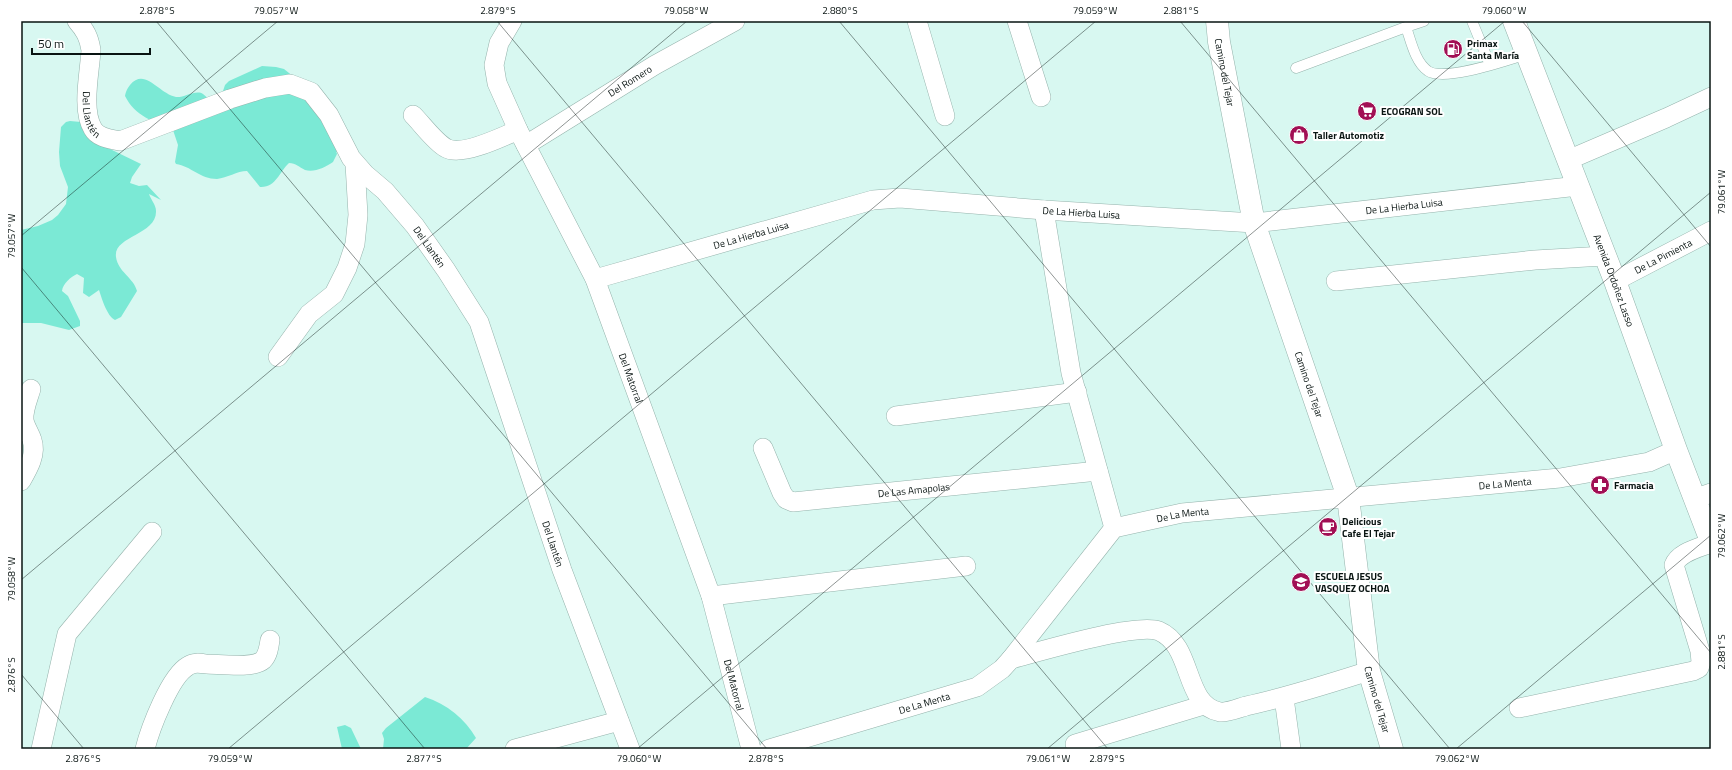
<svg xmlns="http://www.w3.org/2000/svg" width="1732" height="770" font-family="'Titillium Web',sans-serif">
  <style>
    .green { fill: #7be9d5 }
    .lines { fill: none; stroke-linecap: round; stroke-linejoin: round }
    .service-casing { stroke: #95b3ac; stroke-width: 11 }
    .minor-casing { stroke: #95b3ac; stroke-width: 20 }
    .tertiary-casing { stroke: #95b3ac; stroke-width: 23 }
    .primary-casing { stroke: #95b3ac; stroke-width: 23 }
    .service { stroke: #fff; stroke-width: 10 }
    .minor { stroke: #fff; stroke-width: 19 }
    .tertiary { stroke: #fff; stroke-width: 22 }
    .primary { stroke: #fff; stroke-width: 22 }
    .ticks { fill: none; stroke: #091412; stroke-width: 1; stroke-opacity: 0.45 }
    .labels { text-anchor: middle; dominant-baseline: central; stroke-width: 4; stroke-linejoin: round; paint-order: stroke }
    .poi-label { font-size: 10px; font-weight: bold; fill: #091412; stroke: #fff; text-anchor: start }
    .street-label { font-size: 10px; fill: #091412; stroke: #fff }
    .neatline { fill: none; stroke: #091412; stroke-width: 1.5 }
    .ticks-label { font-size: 10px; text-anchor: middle; fill: #091412 }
  </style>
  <rect width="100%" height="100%" fill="#d8f8f1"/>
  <!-- green -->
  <path class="green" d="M262,66L276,67L284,69L294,77L318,107L343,159L336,151L337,154L333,162C326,167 314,173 305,170C299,167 296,163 289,163C279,172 276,188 260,187L247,171C237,171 227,178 217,179C200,179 191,166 176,164L175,162L178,145L173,130C154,122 135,116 125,96C126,91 127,89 130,85C145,67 159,94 176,97C184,98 196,89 203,94C206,96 208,99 210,101L222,94L225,85L229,81Z
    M70,121L81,122L108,148L141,164L132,177L130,183L139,186L147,185L161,200L149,194C151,200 156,205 156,211C157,235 113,236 116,257C118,272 134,278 137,291L121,317L115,320C107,316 102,299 99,290L89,297L83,293L84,278L77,274C71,277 63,283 62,291L68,296L80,321V326L69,330L41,323H21V230L38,226L52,220L58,215L66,204L68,187L60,166L59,152L61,127L66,122Z
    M425,697C447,704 465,719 476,738L466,749H383L384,739L382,733L386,728Z
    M345,725L351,728L361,749H342L337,727Z"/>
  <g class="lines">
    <defs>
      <path id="service" d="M1424,21L1406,27C1411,41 1415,62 1428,71C1445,82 1507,60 1527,54
        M1472,21L1490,65
        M1296,68L1406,27"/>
      <g id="minor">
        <path id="s1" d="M77,21C85,30 89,37 91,50C90,71 81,110 93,129C98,138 111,139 120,141L230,99L265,88L290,84L311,92L329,115L351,158L365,174L385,191L415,226L446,270L479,322L562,570L630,749"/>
        <path id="s2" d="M512,21L499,43L494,65L497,83L518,130L595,279L711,596L751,749"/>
        <path d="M917,21L945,116"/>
        <path d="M1017,21L1041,97"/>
        <path d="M413,115C422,124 435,142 446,148C461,157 502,137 518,130"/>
        <path id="s3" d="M526,145L655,65L735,21"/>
        <path d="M1568,160L1666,118L1711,97"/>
        <path d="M1044,210L1071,373L1114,528"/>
        <path id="s4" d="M595,279L873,200L900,198L1044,210L1254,223L1578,186"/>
        <path d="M1336,281L1535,260L1604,256"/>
        <path id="s5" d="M1615,281L1711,231"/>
        <path d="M278,357L309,314L334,294L347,268L355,244L358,215L355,164"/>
        <path d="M896,416L1077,392"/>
        <path id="s6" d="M763,448L782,493L786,499L793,502L1098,471"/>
        <path d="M21,481C28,469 37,454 32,440C30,433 25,427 24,420C23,410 28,399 31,389"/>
        <path d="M1694,499L1711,493"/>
        <path d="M711,596L966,566"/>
        <path d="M1011,659C1038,652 1137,622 1159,631C1194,646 1183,705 1220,712C1227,713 1239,708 1246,706C1288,697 1328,684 1369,671"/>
        <path d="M1284,698L1291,749"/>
        <path d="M1519,708L1693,671L1699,668L1701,662L1700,651L1674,565C1679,552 1699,548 1711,543"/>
        <path d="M1075,744L1204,705"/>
        <path d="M41,749L67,634L152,532"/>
        <path d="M145,749C150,729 170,676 188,666C193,662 200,663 206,664C219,664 253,669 263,660C268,655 269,647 270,640"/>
        <path d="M515,749L619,721"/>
        <path id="s7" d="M769,749L977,687L1002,669L1011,659L1114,528L1182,513L1560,478L1649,462L1676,450"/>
      </g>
      <g id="tertiary">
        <path id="s8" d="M1217,21L1219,42L1254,223L1348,497L1369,671L1392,749"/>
      </g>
      <g id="primary">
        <path id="s9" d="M1514,21L1615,281L1676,450L1711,541"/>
      </g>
    </defs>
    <!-- service casing -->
    <use href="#service" class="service-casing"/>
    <!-- minor casing -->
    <use href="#minor" class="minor-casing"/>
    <!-- tertiary casing -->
    <use href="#tertiary" class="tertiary-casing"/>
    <!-- primary casing -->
    <use href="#primary" class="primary-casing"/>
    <!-- service -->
    <use href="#service" class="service"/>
    <!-- minor -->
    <use href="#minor" class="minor"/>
    <!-- tertiary -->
    <use href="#tertiary" class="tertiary"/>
    <!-- primary -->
    <use href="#primary" class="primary"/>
  </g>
  <!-- ticks -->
  <path class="ticks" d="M156,21L767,749M497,21L1108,749M839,21L1450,749M1180,21L1711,653M1522,21L1711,247M21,236L278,21M21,267L425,749M21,580L687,21M21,674L84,749M228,749L1096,21M637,749L1505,21M1047,749L1711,192M1456,749L1711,535"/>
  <!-- icons -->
  <defs>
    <symbol id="fuel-disc" viewBox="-11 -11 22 22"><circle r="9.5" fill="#a10f54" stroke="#fff"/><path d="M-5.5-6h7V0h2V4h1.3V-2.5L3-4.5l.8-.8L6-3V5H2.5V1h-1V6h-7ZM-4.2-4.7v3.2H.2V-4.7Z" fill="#fff"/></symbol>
    <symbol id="supermarket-disc" viewBox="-11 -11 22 22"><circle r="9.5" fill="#a10f54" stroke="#fff"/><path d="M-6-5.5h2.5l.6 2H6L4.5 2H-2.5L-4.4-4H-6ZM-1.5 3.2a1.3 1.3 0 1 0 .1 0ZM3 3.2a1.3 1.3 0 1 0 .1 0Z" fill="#fff"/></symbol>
    <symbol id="shop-disc" viewBox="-11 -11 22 22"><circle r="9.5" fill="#a10f54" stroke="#fff"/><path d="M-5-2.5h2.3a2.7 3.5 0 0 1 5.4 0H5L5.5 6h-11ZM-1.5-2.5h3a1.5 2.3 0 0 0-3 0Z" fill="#fff"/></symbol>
    <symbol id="pharmacy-disc" viewBox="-11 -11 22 22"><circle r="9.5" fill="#a10f54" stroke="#fff"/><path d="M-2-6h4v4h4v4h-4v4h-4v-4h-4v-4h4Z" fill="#fff"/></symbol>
    <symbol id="cafe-disc" viewBox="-11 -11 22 22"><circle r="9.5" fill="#a10f54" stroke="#fff"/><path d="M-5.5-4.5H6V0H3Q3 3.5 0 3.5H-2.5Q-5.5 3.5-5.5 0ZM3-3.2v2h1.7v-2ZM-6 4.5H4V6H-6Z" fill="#fff"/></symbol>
    <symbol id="school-disc" viewBox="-11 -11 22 22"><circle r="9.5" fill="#a10f54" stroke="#fff"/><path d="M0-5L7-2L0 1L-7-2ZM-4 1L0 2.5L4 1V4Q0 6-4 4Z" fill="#fff"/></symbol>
  </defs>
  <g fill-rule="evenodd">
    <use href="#fuel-disc" x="1442" y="38" width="22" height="22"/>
    <use href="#supermarket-disc" x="1356" y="100" width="22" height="22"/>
    <use href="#shop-disc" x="1288" y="124" width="22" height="22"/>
    <use href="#pharmacy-disc" x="1589" y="474" width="22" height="22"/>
    <use href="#cafe-disc" x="1317" y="516" width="22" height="22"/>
    <use href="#school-disc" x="1290" y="571" width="22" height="22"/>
  </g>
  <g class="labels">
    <!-- poi labels -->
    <g class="poi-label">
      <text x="1467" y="43">Primax<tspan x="1467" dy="12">Santa María</tspan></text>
      <text x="1381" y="111">ECOGRAN SOL</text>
      <text x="1313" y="135">Taller Automotiz</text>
      <text x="1614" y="485">Farmacia</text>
      <text x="1342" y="521">Delicious<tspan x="1342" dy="12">Cafe El Tejar</tspan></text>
      <text x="1315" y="576">ESCUELA JESUS<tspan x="1315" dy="12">VASQUEZ OCHOA</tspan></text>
    </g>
    <!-- street labels -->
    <g class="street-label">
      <text stroke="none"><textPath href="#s8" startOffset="52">Camino del Tejar</textPath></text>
      <text stroke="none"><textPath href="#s3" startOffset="122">Del Romero</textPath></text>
      <text stroke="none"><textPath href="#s1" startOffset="98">Del Llantén</textPath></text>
      <text stroke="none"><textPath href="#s4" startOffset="822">De La Hierba Luisa</textPath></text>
      <text stroke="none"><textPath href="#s4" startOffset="498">De La Hierba Luisa</textPath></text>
      <text stroke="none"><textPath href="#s4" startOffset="162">De La Hierba Luisa</textPath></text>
      <text stroke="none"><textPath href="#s1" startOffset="542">Del Llantén</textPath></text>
      <text stroke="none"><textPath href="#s5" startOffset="54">De La Pimienta</textPath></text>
      <text stroke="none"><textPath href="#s9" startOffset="278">Avenida Ordoñez Lasso</textPath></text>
      <text stroke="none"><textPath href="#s2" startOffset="391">Del Matorral</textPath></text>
      <text stroke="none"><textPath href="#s8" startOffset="376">Camino del Tejar</textPath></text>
      <text stroke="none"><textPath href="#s7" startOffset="822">De La Menta</textPath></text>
      <text stroke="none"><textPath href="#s6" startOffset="185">De Las Amapolas</textPath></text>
      <text stroke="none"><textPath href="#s7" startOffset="498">De La Menta</textPath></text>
      <text stroke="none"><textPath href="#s1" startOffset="866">Del Llantén</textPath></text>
      <text stroke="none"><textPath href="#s2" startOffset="715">Del Matorral</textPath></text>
      <text stroke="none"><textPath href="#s8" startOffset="700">Camino del Tejar</textPath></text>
      <text stroke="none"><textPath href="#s7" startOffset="162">De La Menta</textPath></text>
    </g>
  </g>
  <!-- border -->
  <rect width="1732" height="770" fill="none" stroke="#ffffff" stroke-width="44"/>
  <!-- scale -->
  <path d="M32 48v6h118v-6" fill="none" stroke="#091412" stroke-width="2"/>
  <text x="38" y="48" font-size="12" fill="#091412" stroke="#ffffff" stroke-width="3" paint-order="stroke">50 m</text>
  <rect x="22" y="22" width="1688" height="726" class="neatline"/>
  <g class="ticks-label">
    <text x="157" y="14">2.878°S</text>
    <text x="276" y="14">79.057°W</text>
    <text x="498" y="14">2.879°S</text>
    <text x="686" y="14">79.058°W</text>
    <text x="840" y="14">2.880°S</text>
    <text x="1095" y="14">79.059°W</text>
    <text x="1181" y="14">2.881°S</text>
    <text x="1504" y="14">79.060°W</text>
    <text transform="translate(1721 192) rotate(-90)" y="4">79.061°W</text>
    <text transform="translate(11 236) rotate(-90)" y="4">79.057°W</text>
    <text transform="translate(1721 536) rotate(-90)" y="4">79.062°W</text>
    <text transform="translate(11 579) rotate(-90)" y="4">79.058°W</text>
    <text transform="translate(1721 652) rotate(-90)" y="4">2.881°S</text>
    <text transform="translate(11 675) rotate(-90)" y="4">2.876°S</text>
    <text x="83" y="762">2.876°S</text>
    <text x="230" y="762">79.059°W</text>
    <text x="424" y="762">2.877°S</text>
    <text x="639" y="762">79.060°W</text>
    <text x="766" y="762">2.878°S</text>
    <text x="1048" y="762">79.061°W</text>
    <text x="1107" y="762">2.879°S</text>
    <text x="1457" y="762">79.062°W</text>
  </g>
</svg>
